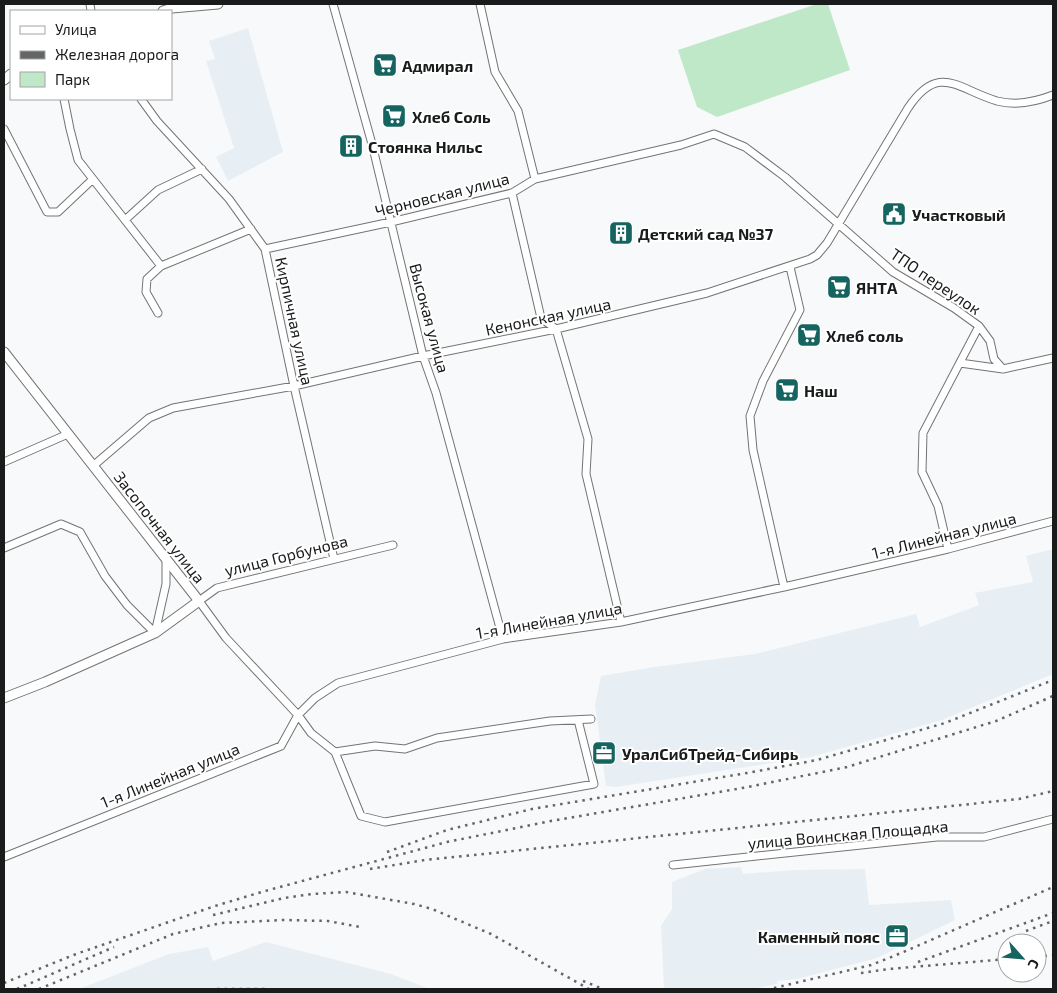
<svg xmlns="http://www.w3.org/2000/svg" width="1057" height="993" font-family="'Exo 2',sans-serif">
  <style>
    .built { fill: #e7eff5 }
    .green { fill: #bfe8c8 }
    .lines { fill: none; stroke-linecap: round; stroke-linejoin: round }
    .minor-casing { stroke: #737475; stroke-width: 9 }
    .tertiary-casing { stroke: #737475; stroke-width: 11 }
    .minor { stroke: #fff; stroke-width: 7 }
    .tertiary { stroke: #fff; stroke-width: 9 }
    .rail { stroke: #646565; stroke-width: 2.5; stroke-dasharray: 2.5 5; stroke-linecap: butt }
    .labels { text-anchor: middle; dominant-baseline: central; stroke-width: 4; stroke-linejoin: round; paint-order: stroke }
    .poi-label { font-size: 16px; font-weight: bold; fill: #1a1b1b; stroke: #fff; text-anchor: start }
    .street-label { font-size: 16px; fill: #1a1b1b; stroke: #fff }
  </style>
  <rect width="100%" height="100%" fill="#f8f9fa"/>
  <!-- built -->
  <path class="built" d="M248,28L283,152L228,181L216,157L234,148L206,61L215,59L209,41Z
    M1053,549V674L942,720L811,757L616,787L606,786L595,705L601,676L654,667L755,654L916,614L920,627L979,605L975,593L1033,582L1026,556Z
    M741,867L743,874L794,870L865,869L869,905L951,900L955,920L877,958L797,979L777,981V984L751,989H664L661,926L672,909V882L705,869Z
    M266,942L391,974L430,989H79L169,954L208,947L213,961Z"/>
  <!-- green -->
  <path class="green" d="M817,4H828L850,70L717,117L697,107L678,50Z"/>
  <g class="lines">
    <defs>
      <path id="minor" d="M90,4L91,11
        M333,4L372,144L423,356L436,393L503,639
        M480,4L495,72L518,111L535,179
        M64,99L70,129L78,160L161,266
        M141,99L157,121L229,199L265,249L294,386L334,559
        M4,129L47,212H58L93,179
        M512,193L541,318L556,329L588,439L586,474L621,622
        M125,220L158,190L202,169
        M265,249L391,222L512,193L535,179L681,145L714,134L745,147L785,177L893,272L954,308L979,326L923,433L922,472L938,506L948,549
        M158,313L146,292L147,279L161,266L251,229
        M979,326L990,341L994,359L1003,369
        M960,363L1003,369L1053,358
        M4,462L68,434
        M93,466L149,418L173,408L294,386L423,356L556,329L707,293L810,259L817,255L827,243L908,108C939,62 957,89 997,101C1016,106 1035,102 1053,95
        M393,545L217,588L199,601L226,638L298,715L311,733L335,752L361,816L385,822L594,784L578,720
        M4,548L61,524L80,532L105,576L127,605L155,633
        M784,587L753,450L750,416L763,381L800,310L790,267
        M155,633L166,584V560
        M335,752L375,746L405,749L437,738L550,721L591,719
        M4,857L281,746L298,715L315,698L338,683L503,639L621,622L784,587L948,549L1053,521
        M673,865L937,837H984L1053,819"/>
      <path id="tertiary" d="M163,11L172,8L218,4
        M4,80L11,74
        M4,352L199,601L155,633L45,682L4,698"/>
    </defs>
    <!-- minor casing -->
    <use href="#minor" class="minor-casing"/>
    <!-- tertiary casing -->
    <use href="#tertiary" class="tertiary-casing"/>
    <!-- minor -->
    <use href="#minor" class="minor"/>
    <!-- tertiary -->
    <use href="#tertiary" class="tertiary"/>
    <!-- rail -->
    <path class="rail" d="M387,852L447,830L532,809L747,773L817,760L945,723L1053,680
      M370,869L425,860L1019,799L1053,791
      M213,915L284,898L312,894L346,892L414,904L432,909L491,934L589,989
      M1026,931L1053,921
      M1037,957L1053,955
      M918,962L1053,913
      M861,973L889,969L1007,959
      M583,981L603,989
      M4,983L76,954L215,906L265,891L447,842L551,821L748,787L847,767L996,721L1053,696
      M774,988L871,965L894,956L1053,887
      M17,989L114,947
      M39,989L173,934L221,923L284,920L328,921L360,927
      M217,989H268"/>
  </g>
  <!-- icons -->
  <defs>
    <symbol id="supermarket-square" viewBox="-11 -11 22 22"><rect x="-9" y="-9" width="18" height="18" rx="4" fill="#156460" stroke="#fff"/><path d="M-6-5.5h2.5l.6 2H6L4.5 2H-2.5L-4.4-4H-6ZM-1.5 3.2a1.3 1.3 0 1 0 .1 0ZM3 3.2a1.3 1.3 0 1 0 .1 0Z" fill="#fff"/></symbol>
    <symbol id="building-square" viewBox="-11 -11 22 22"><rect x="-9" y="-9" width="18" height="18" rx="4" fill="#156460" stroke="#fff"/><path d="M-4-6H4V6H1V3H-1V6H-4ZM-2.5-4.3h1.7v1.8h-1.7ZM.8-4.3h1.7v1.8H.8ZM-2.5-1h1.7V.8h-1.7ZM.8-1h1.7V.8H.8Z" fill="#fff"/></symbol>
    <symbol id="civic-square" viewBox="-11 -11 22 22"><rect x="-9" y="-9" width="18" height="18" rx="4" fill="#156460" stroke="#fff"/><path d="M-.6-6.5H3V-4.5H.6V-3L4-1V1h2V6H-6V1h2V-1L-.6-3ZM-1.2 2.5V6h2.4V2.5Z" fill="#fff"/></symbol>
    <symbol id="office-square" viewBox="-11 -11 22 22"><rect x="-9" y="-9" width="18" height="18" rx="4" fill="#156460" stroke="#fff"/><path d="M-6-3h4V-5.5h4V-3h4V5H-6ZM-1-4.5V-3h2v-1.5ZM-6 0V1H6V0Z" fill="#fff"/></symbol>
  </defs>
  <g fill-rule="evenodd">
    <use href="#supermarket-square" x="371" y="51" width="28" height="28"/>
    <use href="#supermarket-square" x="380" y="102" width="28" height="28"/>
    <use href="#building-square" x="337" y="132" width="28" height="28"/>
    <use href="#civic-square" x="880" y="200" width="28" height="28"/>
    <use href="#building-square" x="607" y="219" width="28" height="28"/>
    <use href="#supermarket-square" x="825" y="273" width="28" height="28"/>
    <use href="#supermarket-square" x="795" y="321" width="28" height="28"/>
    <use href="#supermarket-square" x="773" y="376" width="28" height="28"/>
    <use href="#office-square" x="590" y="739" width="28" height="28"/>
    <use href="#office-square" x="883" y="922" width="28" height="28"/>
  </g>
  <g class="labels">
    <!-- poi labels -->
    <g class="poi-label">
      <text x="402" y="65">Адмирал</text>
      <text x="412" y="116">Хлеб Соль</text>
      <text x="368" y="146">Стоянка Нильс</text>
      <text x="912" y="214">Участковый</text>
      <text x="638" y="233">Детский сад №37</text>
      <text x="856" y="287">ЯНТА</text>
      <text x="826" y="335">Хлеб соль</text>
      <text x="804" y="390">Наш</text>
      <text x="622" y="753">УралСибТрейд-Сибирь</text>
      <text x="880" y="936" text-anchor="end">Каменный пояс</text>
    </g>
    <!-- street labels -->
    <g class="street-label">
      <text transform="translate(442 194) rotate(-14)">Черновская улица</text>
      <text transform="translate(936 281) rotate(34)">ТПО переулок</text>
      <text transform="translate(548 316) rotate(-12)">Кенонская улица</text>
      <text transform="translate(430 318) rotate(75)">Высокая улица</text>
      <text transform="translate(295 321) rotate(78)">Кирпичная улица</text>
      <text transform="translate(160 527) rotate(52)">Засопочная улица</text>
      <text transform="translate(944 535) rotate(-14)">1-я Линейная улица</text>
      <text transform="translate(286 555) rotate(-14)">улица Горбунова</text>
      <text transform="translate(549 620) rotate(-10)">1-я Линейная улица</text>
      <text transform="translate(170 775) rotate(-22)">1-я Линейная улица</text>
      <text transform="translate(848 834) rotate(-5)">улица Воинская Площадка</text>
    </g>
  </g>
  <!-- border -->
  <rect width="1057" height="993" fill="none" stroke="#1a1b1b" stroke-width="10"/>
  <!-- legend -->
  <rect x="10" y="10" width="162" height="90" fill="#ffffff" stroke="#a3a4a4"/>
  <rect x="20" y="26" width="25" height="8" fill="#ffffff" stroke="#a3a4a4"/>
  <text x="55" y="35" font-size="15" fill="#1a1b1b">Улица</text>
  <rect x="20" y="51" width="25" height="8" fill="#646565" stroke="#a3a4a4"/>
  <text x="55" y="60" font-size="15" fill="#1a1b1b">Железная дорога</text>
  <rect x="20" y="72" width="25" height="15" fill="#bfe8c8" stroke="#a3a4a4"/>
  <text x="55" y="85" font-size="15" fill="#1a1b1b">Парк</text>
  <!-- north arrow -->
  <g transform="translate(1022 958) rotate(117)"><circle r="24" fill="#ffffff" stroke="#a3a4a4"/>
  <path d="M0-4L9 19L0 12L-9 19Z" fill="#156460"/>
  <text y="-8" font-size="14" font-weight="bold" text-anchor="middle" fill="#1a1b1b">С</text>
  </g>
</svg>
